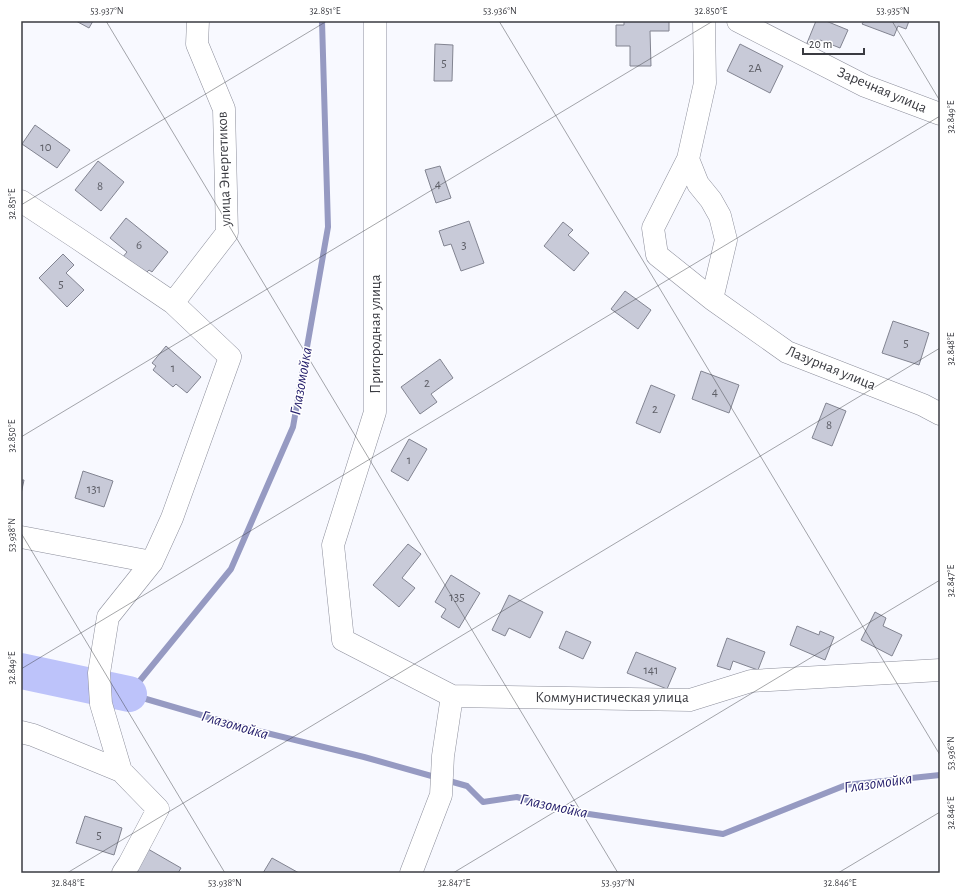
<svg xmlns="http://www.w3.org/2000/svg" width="961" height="894" font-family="'Alegreya Sans',sans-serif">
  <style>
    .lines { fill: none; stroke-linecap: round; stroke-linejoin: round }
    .stream { stroke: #969ac2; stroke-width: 6 }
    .river { stroke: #bdc3fa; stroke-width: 36 }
    .building { fill: #c8cad8; stroke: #828491 }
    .minor-casing { stroke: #8c8e9b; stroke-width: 23 }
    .minor { stroke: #fff; stroke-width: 22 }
    .ticks { fill: none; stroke: #3a3b41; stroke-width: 1; stroke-opacity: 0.45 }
    .labels { text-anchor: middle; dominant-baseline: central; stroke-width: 3; stroke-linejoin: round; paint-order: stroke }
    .number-label { font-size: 13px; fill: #5e5f67 }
    .street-label { font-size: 15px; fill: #3a3b41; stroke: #fff }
    .water-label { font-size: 16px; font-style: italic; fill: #26206d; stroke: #fff }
    .neatline { fill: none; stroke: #3a3b41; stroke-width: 1.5 }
    .ticks-label { font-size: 10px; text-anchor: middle; fill: #3a3b41 }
  </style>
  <rect width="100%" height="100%" fill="#f8f9ff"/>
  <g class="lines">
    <!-- stream -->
    <path class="stream" d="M322,21L328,227L293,427L231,569L129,694L242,727L364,757L467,786L483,802L517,797L562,810L723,834L846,785L940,775"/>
    <!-- river -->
    <path class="river" d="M21,671L129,694"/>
  </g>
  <!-- building -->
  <path class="building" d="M76,21H93L89,28Z
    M624,21H669V31H650L651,66H630V46H616V25H624Z
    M816,21H826L848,30L840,48L820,40L817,47L807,43Z
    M864,21H909L906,29L898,26L894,36L862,24Z
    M435,44L453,45L452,81H434Z
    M740,44L783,66L770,93L727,71Z
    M35,125L70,150L57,168L22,144Z
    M98,161L124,182L101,211L75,190Z
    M440,166L451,198L436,203L425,170Z
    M126,218L168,252L152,272L149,270L144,275L122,258L127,252L110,238Z
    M469,221L484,263L461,271L451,244L444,246L439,231Z
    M563,222L573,230L568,235L589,253L574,271L544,246Z
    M63,254L74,265L66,273L84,290L67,307L39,278Z
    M625,291L651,310L638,329L611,309Z
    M893,321L929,333L919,365L882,353Z
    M166,346L201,377L187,393L176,384L173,387L153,370L156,366L152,363Z
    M440,359L453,378L431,394L437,402L420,414L401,387Z
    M701,371L739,385L729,413L692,399Z
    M651,385L675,395L660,433L636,423Z
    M826,403L846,411L832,446L812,438Z
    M409,439L427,449L408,481L391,471Z
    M83,471L113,481L104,507L75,498Z
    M21,480H24L21,494Z
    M408,544L421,554L402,578L415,588L399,607L373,585Z
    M451,575L480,593L459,628L441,617L446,609L435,602Z
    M509,595L543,612L530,638L509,628L505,636L492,630Z
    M875,612L886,618L883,626L902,635L892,656L861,640Z
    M797,626L819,635L820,631L834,637L825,660L790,645Z
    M566,631L591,642L583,659L559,648Z
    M727,638L765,652L758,670L733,661L730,670L717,666Z
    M636,652L676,668L667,689L627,673Z
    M85,816L122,828L114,855L76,843Z
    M148,849L181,868L178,873H135Z
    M272,858L299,873H263Z"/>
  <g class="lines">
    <defs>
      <path id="minor" d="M375,21V412L333,545L343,640L452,696L690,700L751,681L940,670
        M704,21L705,83L688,159L698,184L711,200L720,216L726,240L712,299L787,352L923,405L940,414
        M738,21L865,86L940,114
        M688,159L653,228L657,255L712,299
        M21,201L77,238L173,303L230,357L172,518L152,562L108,617L99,673L101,704L121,771
        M173,303L227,233L224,109L197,44L198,21
        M21,537L152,562
        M21,732L33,735L121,771L158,809L129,864L123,873
        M411,873L441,795L443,756L452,696"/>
    </defs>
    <!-- minor casing -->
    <use href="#minor" class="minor-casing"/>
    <!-- minor -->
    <use href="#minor" class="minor"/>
  </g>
  <!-- ticks -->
  <path class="ticks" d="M106,21L618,873M499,21L940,755M892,21L940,101M21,205L327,21M21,437L713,21M21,533L225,873M21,669L940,116M67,873L940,348M453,873L940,580M838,873L940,812"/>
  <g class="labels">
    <!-- number labels -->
    <g class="number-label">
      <text x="444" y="63">5</text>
      <text x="755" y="68">2А</text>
      <text x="46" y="147">10</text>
      <text x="438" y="184">4</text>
      <text x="100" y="186">8</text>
      <text x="139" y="245">6</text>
      <text x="464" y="245">3</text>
      <text x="61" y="284">5</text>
      <text x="906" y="343">5</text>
      <text x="173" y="368">1</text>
      <text x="427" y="383">2</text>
      <text x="715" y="392">4</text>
      <text x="655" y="409">2</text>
      <text x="829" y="425">8</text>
      <text x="409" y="460">1</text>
      <text x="94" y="489">131</text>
      <text x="457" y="597">135</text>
      <text x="651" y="670">141</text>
      <text x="99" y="835">5</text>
    </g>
    <!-- street labels -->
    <g class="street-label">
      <text transform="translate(882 90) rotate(23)">Заречная улица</text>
      <text transform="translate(224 169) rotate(-92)">улица Энергетиков</text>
      <text transform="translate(375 334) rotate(-90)">Пригородная улица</text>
      <text transform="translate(831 368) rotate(22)">Лазурная улица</text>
      <text x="612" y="697">Коммунистическая улица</text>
    </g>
    <!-- water labels -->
    <g class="water-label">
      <text transform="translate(301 381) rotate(-80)">Глазомойка</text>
      <text transform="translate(235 725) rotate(16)">Глазомойка</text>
      <text transform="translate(878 783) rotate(-8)">Глазомойка</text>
      <text transform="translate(554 806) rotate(12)">Глазомойка</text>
    </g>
  </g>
  <!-- border -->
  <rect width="961" height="894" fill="none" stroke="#ffffff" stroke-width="44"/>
  <!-- scale -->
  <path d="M803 48v6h61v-6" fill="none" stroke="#3a3b41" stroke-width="2"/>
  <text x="809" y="48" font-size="12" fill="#3a3b41" stroke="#ffffff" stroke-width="3" paint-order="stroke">20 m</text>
  <rect x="22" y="22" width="917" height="850" class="neatline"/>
  <g class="ticks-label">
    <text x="107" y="14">53.937°N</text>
    <text x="325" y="14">32.851°E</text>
    <text x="500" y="14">53.936°N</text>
    <text x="711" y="14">32.850°E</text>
    <text x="893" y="14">53.935°N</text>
    <text transform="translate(950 117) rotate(-90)" y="4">32.849°E</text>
    <text transform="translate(11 204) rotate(-90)" y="4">32.851°E</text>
    <text transform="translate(950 349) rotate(-90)" y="4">32.848°E</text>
    <text transform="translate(11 436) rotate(-90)" y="4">32.850°E</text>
    <text transform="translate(11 535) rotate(-90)" y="4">53.938°N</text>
    <text transform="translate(950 581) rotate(-90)" y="4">32.847°E</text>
    <text transform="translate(11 668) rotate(-90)" y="4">32.849°E</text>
    <text transform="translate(950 753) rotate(-90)" y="4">53.936°N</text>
    <text transform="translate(950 813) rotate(-90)" y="4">32.846°E</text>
    <text x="68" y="886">32.848°E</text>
    <text x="225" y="886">53.938°N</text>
    <text x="454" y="886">32.847°E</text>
    <text x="618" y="886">53.937°N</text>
    <text x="840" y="886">32.846°E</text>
  </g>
</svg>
